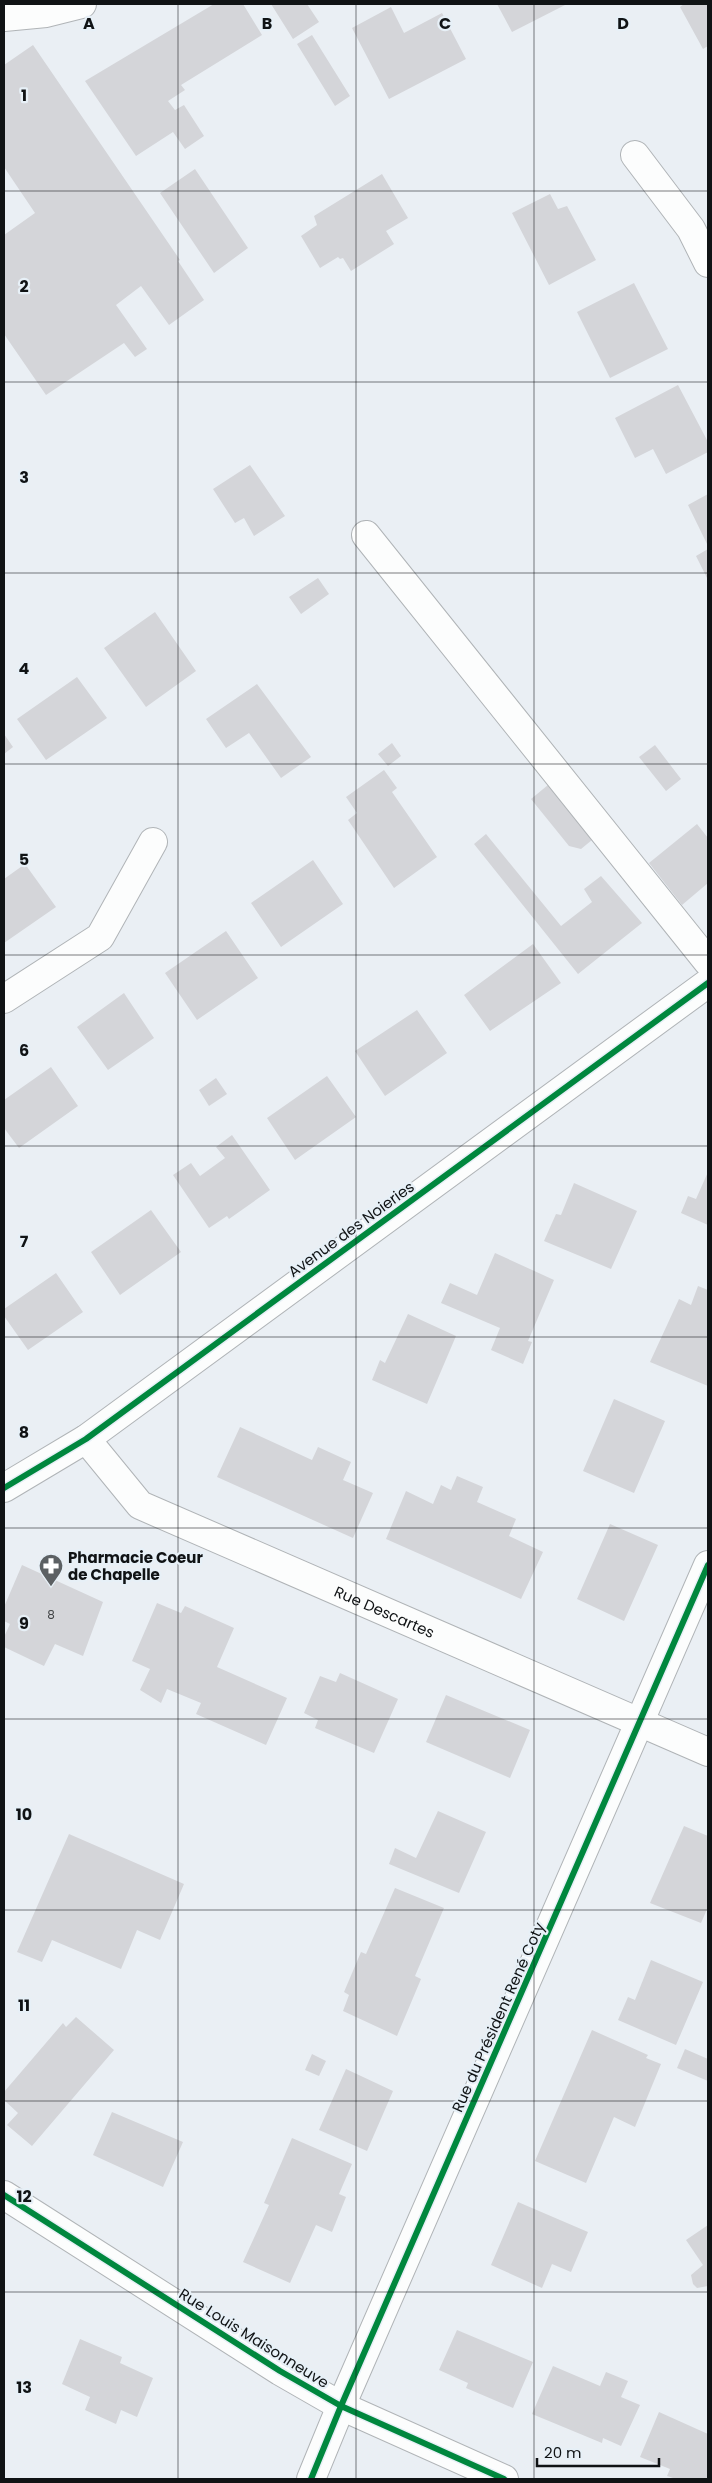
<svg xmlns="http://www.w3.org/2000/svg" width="712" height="2483" font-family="Poppins,sans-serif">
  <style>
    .building { fill: #d4d5d9 }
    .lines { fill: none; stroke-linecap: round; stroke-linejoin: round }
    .street-casing { stroke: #b0b4b7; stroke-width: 30 }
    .secondary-casing { stroke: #b0b4b7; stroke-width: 30 }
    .street { stroke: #fcfdfd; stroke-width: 28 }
    .secondary { stroke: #fcfdfd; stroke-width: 28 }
    .cycleway-casing { stroke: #e7f0f7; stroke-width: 9 }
    .cycleway { stroke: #00873e; stroke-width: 6 }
    .grid { fill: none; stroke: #101315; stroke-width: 1; stroke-opacity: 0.55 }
    .labels { text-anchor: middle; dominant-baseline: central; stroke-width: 4.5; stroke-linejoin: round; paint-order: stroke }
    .number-label { font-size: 12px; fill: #414446 }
    .street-label { font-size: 15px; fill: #101315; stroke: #e7f0f7 }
    .poi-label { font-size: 15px; font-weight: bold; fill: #101315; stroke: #e7f0f7; text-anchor: start }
    .grid-label { font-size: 16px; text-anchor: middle; font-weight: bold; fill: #101315; stroke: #e7f0f7; stroke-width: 4.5; stroke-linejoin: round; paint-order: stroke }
  </style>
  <rect width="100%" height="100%" fill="#eaeff4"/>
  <!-- building -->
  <path class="building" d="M214,4H243L262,35L181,85L185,90L168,101L175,110L184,105L204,136L185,149L173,132L136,156L85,81Z
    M271,4H307L319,22L293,39Z
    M497,4H567L512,32Z
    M684,4H708V46L703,49L680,7Z
    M391,7L404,33L442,13L466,59L389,99L352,28Z
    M312,35L350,96L335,106L297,44Z
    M33,45L180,260L178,261L204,300L169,325L141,286L116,305L147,349L135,357L124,343L46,395L4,334V235L35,213L4,167V65Z
    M195,169L248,248L214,273L160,193Z
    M382,174L408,218L386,231L394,244L351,271L343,258L340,259L338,257L320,268L301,236L317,225L314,216Z
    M550,194L558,209L567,206L596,260L549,285L512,213Z
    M634,283L668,349L610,378L577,312Z
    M678,385L708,442V452L666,474L653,449L635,458L615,418Z
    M250,465L285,516L254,536L244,518L235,523L213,489Z
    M708,494V546L688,505Z
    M708,549V577L707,578L696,556Z
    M318,578L329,594L301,614L289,597Z
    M155,612L196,671L146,707L104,648Z
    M77,677L107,718L46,760L17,719Z
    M257,684L311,757L281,778L249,733L226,748L206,719Z
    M4,734L13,747L4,754Z
    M392,743L401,756L388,766L378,754Z
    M655,745L681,779L666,791L639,757Z
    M384,770L397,788L392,792L437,857L394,888L348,820L357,813L346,797Z
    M548,785L592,840L581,849L569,846L531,799Z
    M697,824L708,838V883L682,905L649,863Z
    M486,834L561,926L592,902L584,889L601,876L642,923L578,974L474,844Z
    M313,860L343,904L281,947L251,903Z
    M25,864L56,907L4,943V879Z
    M226,931L258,978L197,1020L165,973Z
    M533,944L561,983L490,1031L464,995Z
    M124,993L154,1038L108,1070L77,1027Z
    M417,1010L447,1053L385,1096L355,1051Z
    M51,1067L78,1106L19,1148L4,1128V1100Z
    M327,1076L356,1117L295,1160L267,1118Z
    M216,1078L227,1094L209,1106L199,1090Z
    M232,1135L270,1190L229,1219L227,1216L209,1228L173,1175L191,1163L200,1176L225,1158L216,1147Z
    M708,1172V1225L681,1213L688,1196L696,1199Z
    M574,1183L637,1211L611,1269L544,1241L556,1214L561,1215Z
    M151,1210L181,1252L120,1295L91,1252Z
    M495,1253L554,1280L528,1341L532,1342L523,1364L491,1350L500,1328L441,1303L450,1283L477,1295Z
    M56,1273L83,1312L28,1350L4,1316V1309Z
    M698,1286L708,1290V1386L650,1362L679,1299L691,1305Z
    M408,1314L456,1336L427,1404L372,1380L380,1360L385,1363Z
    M614,1399L665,1421L634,1493L583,1471Z
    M240,1427L312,1460L318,1447L351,1462L343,1480L373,1493L353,1538L217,1477Z
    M457,1476L483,1487L477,1502L516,1519L509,1536L543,1552L521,1599L386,1539L406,1491L433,1504L441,1485L451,1490Z
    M610,1524L658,1545L624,1621L577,1599Z
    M22,1565L103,1602L83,1656L55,1644L44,1666L4,1647V1637L10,1624L4,1621V1607Z
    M157,1603L181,1613L185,1606L234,1628L217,1667L287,1698L266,1745L196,1714L201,1703L167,1689L161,1703L140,1690L150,1669L132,1661Z
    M340,1673L398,1699L374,1753L315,1728L318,1720L304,1713L320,1676L336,1682Z
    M446,1695L530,1730L510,1778L426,1742Z
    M438,1811L486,1832L459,1893L389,1864L395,1848L416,1858Z
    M684,1826L708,1836V1907L701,1923L650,1903Z
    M69,1834L184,1884L160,1940L137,1930L121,1969L52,1940L42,1962L17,1952Z
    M395,1888L444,1908L415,1976L421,1979L397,2036L343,2011L349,1995L344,1992L361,1952L366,1954Z
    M651,1960L703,1982L676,2045L618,2020L628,1997L635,2000Z
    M76,2017L114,2050L32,2146L7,2125L18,2113L4,2100V2092L63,2023L66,2027Z
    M592,2030L648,2055L646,2058L661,2064L635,2127L614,2117L586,2183L535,2161Z
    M685,2049L708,2059V2081L677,2068Z
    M312,2054L326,2061L319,2076L305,2070Z
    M346,2069L393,2091L367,2151L319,2130Z
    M112,2112L183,2142L163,2187L93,2155Z
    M292,2138L352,2164L339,2194L346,2197L332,2232L316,2225L290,2283L243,2262L269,2205L264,2203Z
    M518,2202L588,2232L571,2272L552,2264L542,2288L491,2265Z
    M708,2225V2286L697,2288L693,2284L691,2275L703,2265L686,2240Z
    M457,2330L533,2362L513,2408L466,2388L468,2383L439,2370Z
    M80,2339L122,2357L120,2363L153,2378L137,2417L121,2410L116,2424L85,2410L90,2397L62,2384Z
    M553,2366L600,2386L606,2372L628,2381L621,2397L640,2405L621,2446L603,2438L602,2443L532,2414Z
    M659,2412L708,2434L707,2479H676L667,2476L670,2469L640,2457Z"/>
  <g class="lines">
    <defs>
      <g id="street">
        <path d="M4,17L46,13L82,4"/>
        <path d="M635,155L691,229L708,263"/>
        <path d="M366,535L708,962"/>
        <path d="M4,999L100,937L153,842"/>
        <path id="s1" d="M86,1439L140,1505L708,1752"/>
        <path d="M311,2479L341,2406L708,1565"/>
      </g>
      <path id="secondary" d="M4,1488L86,1439L708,983
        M4,2195L280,2371L341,2406L504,2479"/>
    </defs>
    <!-- street casing -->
    <use href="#street" class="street-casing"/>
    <!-- secondary casing -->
    <use href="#secondary" class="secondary-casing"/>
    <!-- street -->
    <use href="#street" class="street"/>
    <!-- secondary -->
    <use href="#secondary" class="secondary"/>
    <defs>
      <path id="cycleway" d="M4,1488L86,1439L708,983
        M4,2195L280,2371L341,2406L504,2479
        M311,2479L341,2406L708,1565"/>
    </defs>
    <!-- cycleway casing -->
    <use href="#cycleway" class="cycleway-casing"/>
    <!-- cycleway -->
    <use href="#cycleway" class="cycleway"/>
  </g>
  <!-- grid -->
  <path class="grid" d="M178,4V2479M356,4V2479M534,4V2479M4,191H708M4,382H708M4,573H708M4,764H708M4,955H708M4,1146H708M4,1337H708M4,1528H708M4,1719H708M4,1910H708M4,2101H708M4,2292H708"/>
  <!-- icons -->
  <defs>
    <symbol id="pharmacy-pin" viewBox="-11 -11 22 30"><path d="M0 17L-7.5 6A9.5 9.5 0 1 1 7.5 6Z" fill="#5c6063" stroke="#e7f0f7"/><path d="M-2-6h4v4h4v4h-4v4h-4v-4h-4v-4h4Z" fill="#fff"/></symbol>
  </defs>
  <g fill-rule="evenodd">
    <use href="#pharmacy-pin" x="37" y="1552" width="28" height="38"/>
  </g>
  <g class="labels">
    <!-- number labels -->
    <g class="number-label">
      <text x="51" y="1614">8</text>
    </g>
    <!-- street labels -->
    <g class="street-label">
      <text transform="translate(351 1229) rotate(-36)">Avenue des Noieries</text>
      <text stroke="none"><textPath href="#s1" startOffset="352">Rue Descartes</textPath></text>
      <text transform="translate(498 2017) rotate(-66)">Rue du Président René Coty</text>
      <text transform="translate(254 2338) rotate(32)">Rue Louis Maisonneuve</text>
    </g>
    <!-- poi labels -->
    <g class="poi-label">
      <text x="68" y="1557">Pharmacie Coeur<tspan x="68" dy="17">de Chapelle</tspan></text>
    </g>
  </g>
  <g class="grid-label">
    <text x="89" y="29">A</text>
    <text x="267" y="29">B</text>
    <text x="445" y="29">C</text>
    <text x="623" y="29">D</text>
    <text x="24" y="101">1</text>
    <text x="24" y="292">2</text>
    <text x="24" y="483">3</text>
    <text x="24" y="674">4</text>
    <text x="24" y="865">5</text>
    <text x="24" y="1056">6</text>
    <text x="24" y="1247">7</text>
    <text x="24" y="1438">8</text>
    <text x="24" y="1629">9</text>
    <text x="24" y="1820">10</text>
    <text x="24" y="2011">11</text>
    <text x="24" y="2202">12</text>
    <text x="24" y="2393">13</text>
  </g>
  <!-- border -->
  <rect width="712" height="2483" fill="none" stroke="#101315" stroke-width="10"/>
  <!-- scale -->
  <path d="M537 2458v8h122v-8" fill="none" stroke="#101315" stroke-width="2.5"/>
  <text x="544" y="2458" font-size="15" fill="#101315" stroke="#e7f0f7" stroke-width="4" paint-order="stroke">20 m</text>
</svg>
